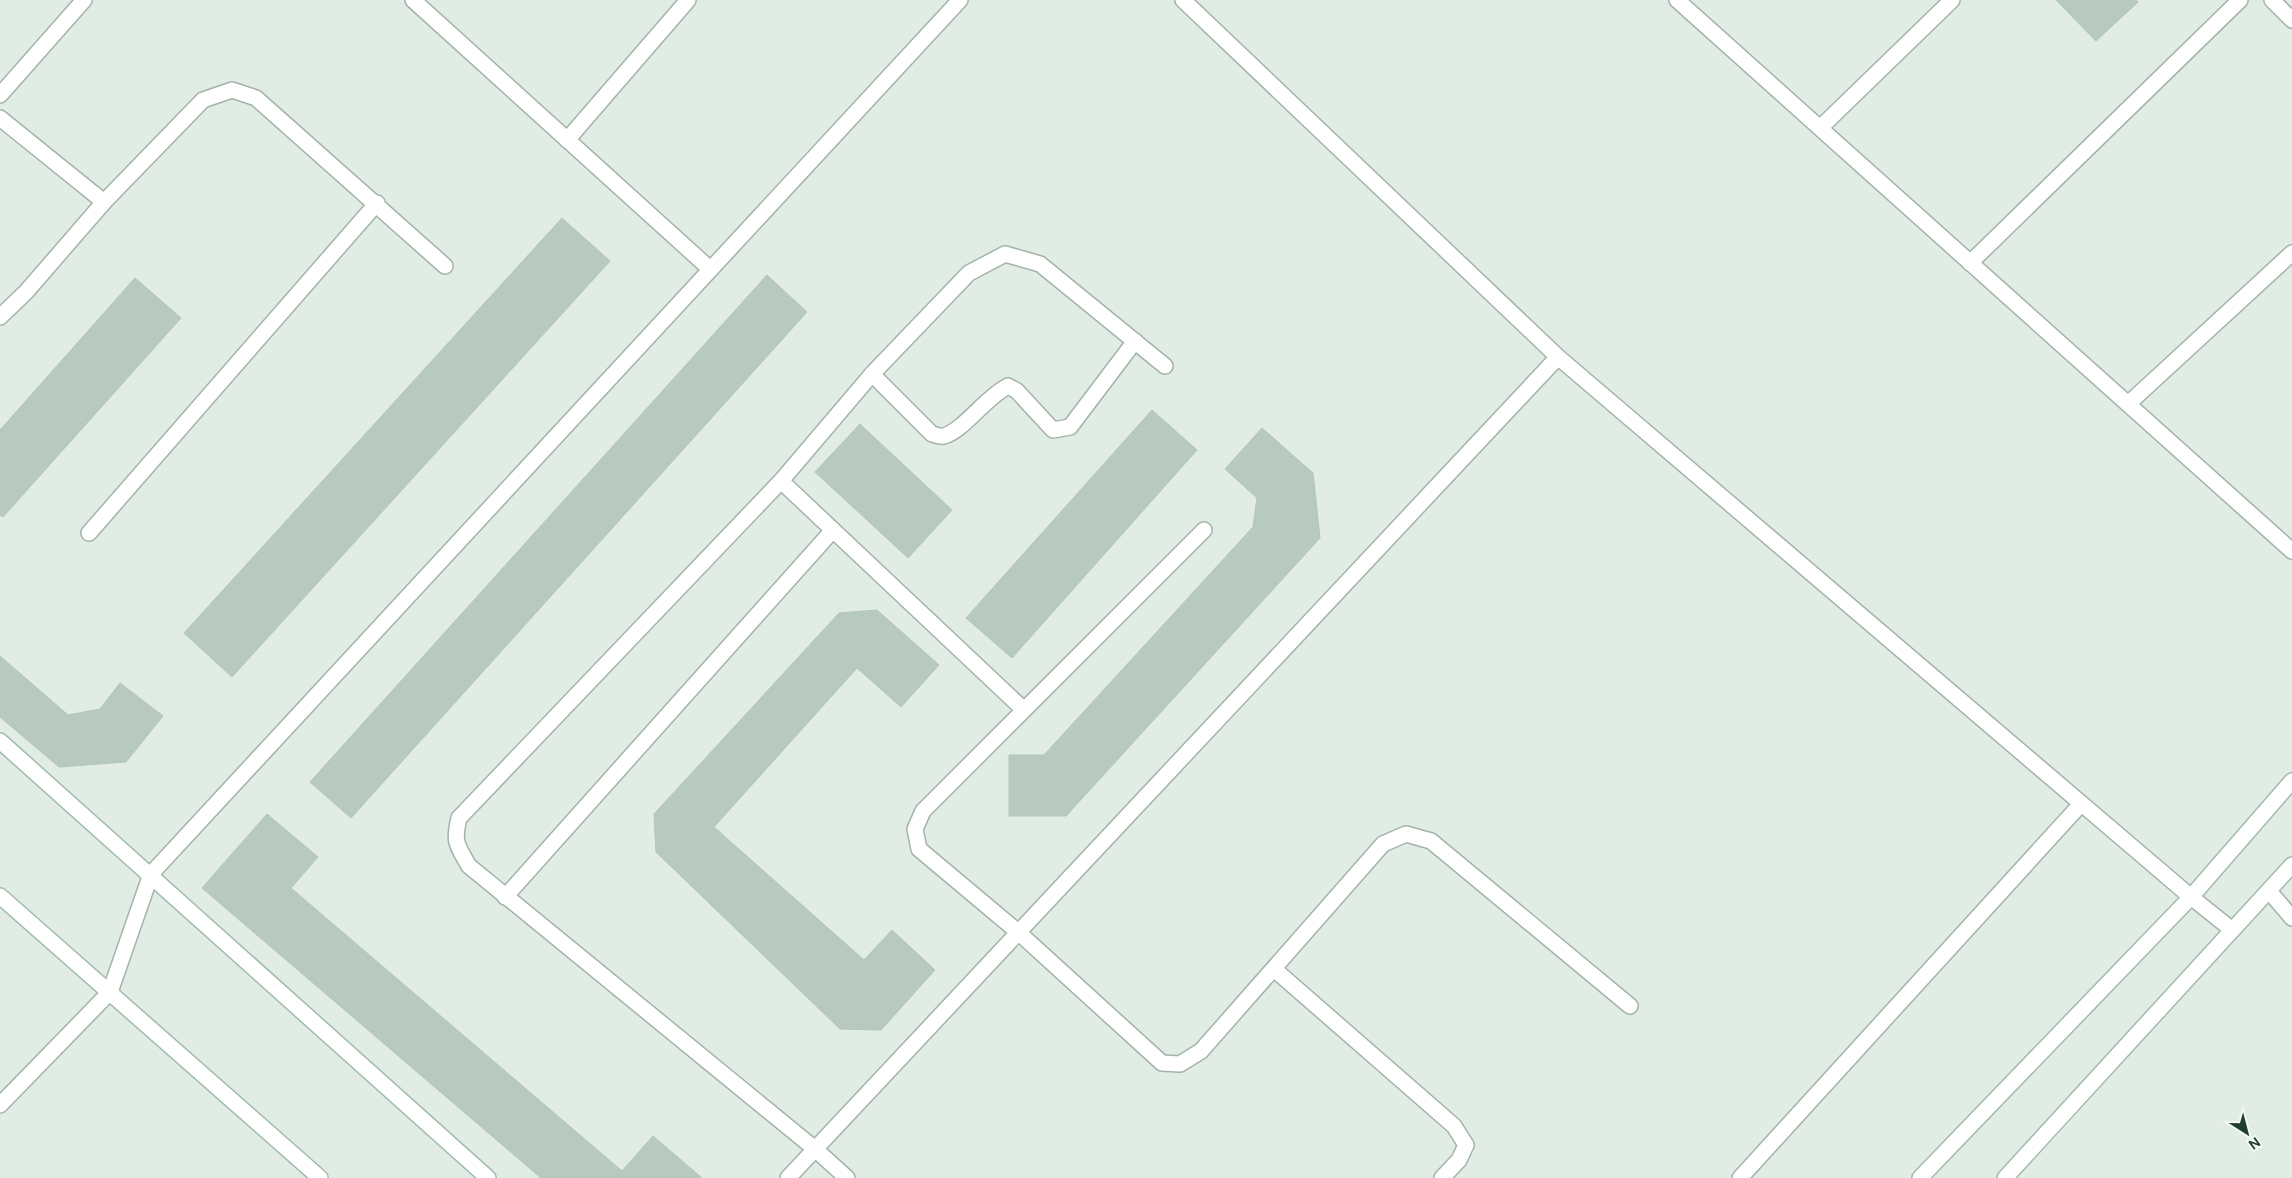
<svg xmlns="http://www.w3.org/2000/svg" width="2292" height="1178" font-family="'DM Sans',sans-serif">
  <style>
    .building { fill: #b8cabf; stroke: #b1c6ba }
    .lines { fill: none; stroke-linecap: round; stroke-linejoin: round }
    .lane-casing { stroke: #a2b4aa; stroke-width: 18 }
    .street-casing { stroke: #a2b4aa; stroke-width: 18 }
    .secondary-casing { stroke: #a0bcad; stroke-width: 18 }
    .lane { stroke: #fff; stroke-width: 15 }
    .street { stroke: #fff; stroke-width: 15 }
    .secondary { stroke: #fff; stroke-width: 15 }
  </style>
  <rect width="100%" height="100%" fill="#e0ece4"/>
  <!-- building -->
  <path class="building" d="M2056,0H2136L2138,2L2096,41Z
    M562,218L610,261L232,677L184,633Z
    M767,275L807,312L351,818L310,782Z
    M135,278L181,318L3,517L0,515V430Z
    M1152,410L1197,450L1012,658L966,618Z
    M860,424L952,510L908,558L815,472Z
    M1262,428L1313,473L1320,538L1066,816H1009V755H1044L1253,527L1257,498L1225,469Z
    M877,610L939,665L901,707L857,668L714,827L864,960L892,930L935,970L881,1030L840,1029L656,852L654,814L839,613Z
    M0,656L68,715L100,709L120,683L163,716L126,762L59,767L0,717Z
    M267,814L318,857L291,888L622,1171L653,1136L702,1178H541L202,888Z"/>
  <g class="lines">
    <defs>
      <path id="lane" d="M2272,0L2292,20
        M1820,128L1952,0
        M567,140L688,0
        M104,202L203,100L232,90L256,98L445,266
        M1970,263L2240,0
        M872,374L932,434C936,435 940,437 944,436C964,430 986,397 1008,386L1017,391L1053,430L1070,427L1135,341
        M2128,404L2292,253
        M89,533L377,203
        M505,897L833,530"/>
      <path id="street" d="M413,0L710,269
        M1183,0L1558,357L2191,897L2231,929
        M1677,0L2292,551
        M0,95L84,0
        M0,118L104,202L26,292L0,317
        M781,481L1024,710
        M1204,530L923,811L915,829L919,849L1018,932L1162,1063L1180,1064L1201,1051L1383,844L1406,834L1431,841L1630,1006
        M2269,891L2292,918
        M1274,969L1454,1126L1466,1145L1459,1160L1442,1178
        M0,1105L110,992L151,874L960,0
        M788,1178L1558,357
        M847,1178L815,1149L469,866C457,845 453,843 459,818L781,481L872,374L969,273L1005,254L1040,264L1165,366
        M1740,1178L2081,804"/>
      <path id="secondary" d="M0,741L488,1178
        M0,896L320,1178
        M1920,1178L2191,897L2292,781
        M2005,1178L2292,865"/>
    </defs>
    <!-- lane casing -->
    <use href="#lane" class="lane-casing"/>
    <!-- street casing -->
    <use href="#street" class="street-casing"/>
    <!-- secondary casing -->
    <use href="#secondary" class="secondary-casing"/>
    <!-- lane -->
    <use href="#lane" class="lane"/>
    <!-- street -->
    <use href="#street" class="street"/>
    <!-- secondary -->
    <use href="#secondary" class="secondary"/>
  </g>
  <!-- north arrow -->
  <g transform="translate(2247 1133) rotate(144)" stroke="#f0f8f3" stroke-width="4" paint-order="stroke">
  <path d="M0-4L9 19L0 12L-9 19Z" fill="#1f3e30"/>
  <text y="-8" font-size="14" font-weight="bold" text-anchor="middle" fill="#1f3e30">N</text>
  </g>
</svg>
